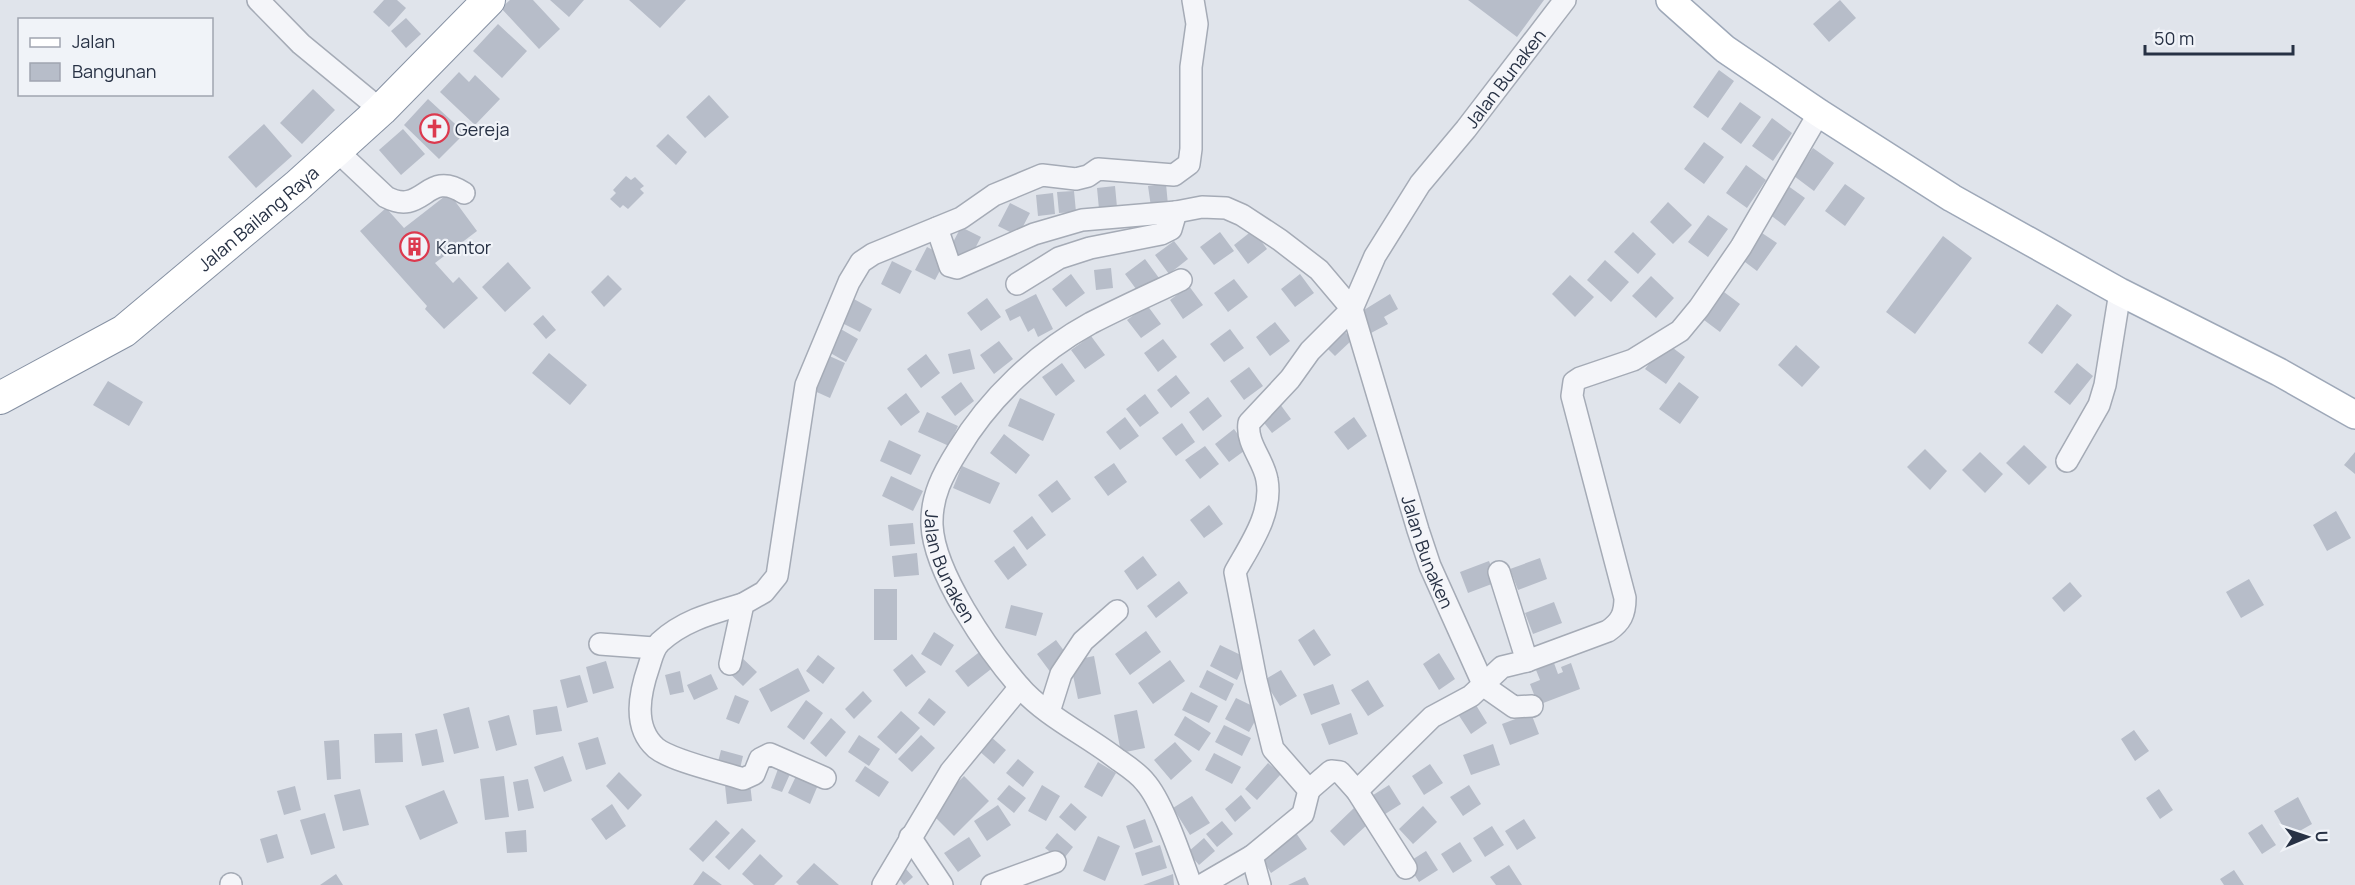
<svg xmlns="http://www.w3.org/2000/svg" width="2355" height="885" font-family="Manrope,sans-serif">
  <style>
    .building { fill: #b7bdc9 }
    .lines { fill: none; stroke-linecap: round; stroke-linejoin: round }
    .minor-casing { stroke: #a5abb6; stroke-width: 24 }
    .major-casing { stroke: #9ea8b8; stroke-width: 30 }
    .highway-casing { stroke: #8691a3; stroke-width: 34 }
    .minor { stroke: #f4f5f9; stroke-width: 21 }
    .major { stroke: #fff; stroke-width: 27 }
    .highway { stroke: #fff; stroke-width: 32 }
    .labels { text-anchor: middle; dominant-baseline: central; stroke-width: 4.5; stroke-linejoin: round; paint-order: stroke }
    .street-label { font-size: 18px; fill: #273144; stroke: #f0f3f8 }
    .poi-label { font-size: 18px; fill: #273144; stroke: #f0f3f8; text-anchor: start }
  </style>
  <rect width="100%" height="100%" fill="#e0e4eb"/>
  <!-- building -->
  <path class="building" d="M384,0H397L406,8L389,27L373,12Z
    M510,0H533L560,29L539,49L501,8Z
    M550,0H584L569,17Z
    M629,0H686L660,28Z
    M1468,0H1544L1517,37Z
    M1840,0L1856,18L1829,42L1813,24Z
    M406,18L421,34L406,48L391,31Z
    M498,24L527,51L502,78L473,51Z
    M1719,70L1734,81L1708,118L1693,107Z
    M459,72L469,82L475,75L500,99L475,125L440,92Z
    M313,89L335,110L302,144L280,123Z
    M709,95L729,117L705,138L686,117Z
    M428,99L465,133L439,159L404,125Z
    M1740,102L1761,117L1741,144L1721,129Z
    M1772,118L1792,133L1773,161L1752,146Z
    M264,124L292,156L256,188L228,157Z
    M403,129L425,154L401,175L379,150Z
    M668,134L687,152L676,165L656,146Z
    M1704,142L1724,157L1704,184L1684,169Z
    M1813,148L1834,163L1814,191L1794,176Z
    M1746,165L1766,180L1747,208L1726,193Z
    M626,176L631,180L635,177L644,186L640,189L644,193L628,209L623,205L620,208L610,199L616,193L613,190Z
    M1784,183L1805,198L1785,226L1765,211Z
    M1166,184L1168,205L1151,207L1148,186Z
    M1845,184L1865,198L1845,226L1825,211Z
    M1115,186L1117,207L1099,209L1097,188Z
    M1074,191L1076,212L1059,213L1057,192Z
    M449,193L477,231L435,263L453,283L459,277L478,298L444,329L425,309L427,306L360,231L386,208L404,228Z
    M1053,193L1055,214L1038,216L1036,195Z
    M1668,202L1692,225L1673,244L1650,222Z
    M1010,203L1030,213L1018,236L998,226Z
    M1708,215L1728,229L1708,257L1688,242Z
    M961,227L981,237L969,260L949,250Z
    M1756,229L1777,243L1757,271L1737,256Z
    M1253,230L1267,249L1248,264L1234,245Z
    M1220,232L1234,251L1214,265L1200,247Z
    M1633,232L1656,254L1638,274L1614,252Z
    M1943,236L1972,258L1915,334L1886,312Z
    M1174,241L1188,259L1169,274L1155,255Z
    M927,247L947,257L935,280L915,270Z
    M1145,259L1159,278L1139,293L1125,274Z
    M1605,260L1629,282L1611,302L1587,280Z
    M892,261L912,271L900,294L881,284Z
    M508,262L531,288L505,312L482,287Z
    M1111,268L1113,288L1096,290L1094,270Z
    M1071,274L1085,293L1066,307L1052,289Z
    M1300,274L1314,293L1295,307L1281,289Z
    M608,275L622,289L604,307L591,292Z
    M1570,275L1594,297L1575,317L1552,294Z
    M1651,276L1674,298L1656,318L1632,296Z
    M1234,279L1248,297L1228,312L1214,293Z
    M1189,286L1203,305L1183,319L1170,300Z
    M1720,289L1740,304L1720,332L1700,317Z
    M1036,294L1053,329L1038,337L1034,328L1028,332L1020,316L1010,321L1005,310Z
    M1390,294L1398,309L1384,317L1388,324L1371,333L1359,313Z
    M852,298L872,309L860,332L840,322Z
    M987,298L1001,317L981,331L967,313Z
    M2057,304L2072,315L2042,354L2028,343Z
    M1147,305L1161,324L1141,338L1127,320Z
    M543,315L556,330L546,339L533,324Z
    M1275,322L1290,341L1270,356L1256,337Z
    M1341,327L1352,340L1335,356L1323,344Z
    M839,328L858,339L846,362L827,351Z
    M1230,329L1244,348L1224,362L1210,344Z
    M1091,336L1105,355L1085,369L1071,350Z
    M1163,339L1177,357L1158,372L1144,353Z
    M999,341L1013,359L994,374L980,355Z
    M1665,342L1685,357L1666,384L1645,369Z
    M1796,345L1820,367L1802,387L1778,365Z
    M970,349L975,369L953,374L948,354Z
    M549,353L587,385L570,405L532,373Z
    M825,354L845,363L830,398L810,389Z
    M926,354L940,373L921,388L907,369Z
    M1062,363L1075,381L1056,396L1042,377Z
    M2077,363L2093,376L2070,405L2054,392Z
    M1249,367L1263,386L1244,400L1230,381Z
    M1176,375L1190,393L1171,408L1157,390Z
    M108,381L143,402L129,426L93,405Z
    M961,382L974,401L955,416L941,397Z
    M1679,382L1699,397L1680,424L1659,409Z
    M906,393L920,412L901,426L887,408Z
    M1145,394L1159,413L1140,427L1126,409Z
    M1208,397L1222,416L1203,431L1189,412Z
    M1020,398L1055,414L1043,441L1008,426Z
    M1277,400L1291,419L1272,433L1258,415Z
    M927,412L958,426L949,446L918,432Z
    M1125,417L1139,436L1120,450L1106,432Z
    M1354,417L1367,436L1348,450L1334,432Z
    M1182,423L1195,442L1176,456L1162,438Z
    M1234,429L1248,448L1229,462L1215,444Z
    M1004,434L1030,455L1016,474L990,453Z
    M889,440L921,455L911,475L880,461Z
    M2024,445L2047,467L2029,485L2006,463Z
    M1205,446L1219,464L1200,479L1185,460Z
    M1925,449L1947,471L1930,490L1907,467Z
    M1980,452L2003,474L1985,493L1962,470Z
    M2355,452V474L2344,465Z
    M1114,463L1127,482L1108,496L1094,477Z
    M962,466L1000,483L990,504L953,488Z
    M891,476L923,491L913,511L882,496Z
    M1057,480L1071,499L1052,513L1038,495Z
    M1209,505L1223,524L1204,538L1190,520Z
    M2336,511L2351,538L2327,551L2313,525Z
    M1032,516L1046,535L1027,550L1013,531Z
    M913,523L915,544L890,546L888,525Z
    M1014,546L1027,565L1008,580L994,561Z
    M917,553L919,575L894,577L892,556Z
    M1143,556L1157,575L1137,590L1124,571Z
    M1540,558L1547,579L1518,590L1510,569Z
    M1489,561L1497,582L1468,593L1460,572Z
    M2249,579L2264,605L2241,618L2226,592Z
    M1179,581L1188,593L1156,618L1147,606Z
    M2070,582L2082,596L2064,612L2052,598Z
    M874,589H897V640H874Z
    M1554,602L1562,623L1533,634L1525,613Z
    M1011,605L1043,613L1036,636L1005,628Z
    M1314,629L1331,655L1314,666L1298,640Z
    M1146,631L1161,652L1130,675L1115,654Z
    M934,632L954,645L941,666L921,654Z
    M1056,640L1070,659L1051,673L1037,654Z
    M1220,645L1247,658L1237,680L1210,666Z
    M982,650L995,666L968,687L955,671Z
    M1439,653L1455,679L1439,690L1423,664Z
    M912,654L926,672L906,687L893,670Z
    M739,655L757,672L743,686L725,669Z
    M818,655L835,668L823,684L806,671Z
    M1094,656L1101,694L1078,699L1070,661Z
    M1170,660L1185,681L1153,704L1138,683Z
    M606,661L614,688L593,694L586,667Z
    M1554,663L1558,674L1563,672L1561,667L1571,663L1580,689L1538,705L1530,684L1540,680L1536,670Z
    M798,668L810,691L771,712L759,689Z
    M1207,670L1234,684L1226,701L1199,687Z
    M1281,670L1297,696L1280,706L1264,680Z
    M680,671L684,692L670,695L665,675Z
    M711,674L718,689L694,700L687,685Z
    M580,675L588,702L567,708L560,680Z
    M1368,680L1384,706L1368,716L1351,690Z
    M1333,684L1340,704L1311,715L1303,694Z
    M863,691L872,701L854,719L845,709Z
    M1191,692L1218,706L1209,723L1182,710Z
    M735,695L749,701L739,724L726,719Z
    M1471,697L1487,723L1471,734L1454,708Z
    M929,698L946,712L934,726L918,713Z
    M1236,698L1261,710L1249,732L1225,719Z
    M806,700L823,713L804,740L787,727Z
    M557,706L562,731L536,735L533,710Z
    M469,707L479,748L454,754L443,714Z
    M1137,710L1145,748L1121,753L1114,715Z
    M901,711L920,728L896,754L877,737Z
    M1351,713L1358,734L1329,745L1321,724Z
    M1531,713L1539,734L1510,745L1502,724Z
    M509,715L517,745L496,751L488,721Z
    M1185,716L1211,733L1199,751L1174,735Z
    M831,718L846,732L826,757L810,743Z
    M1224,725L1251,738L1242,756L1215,742Z
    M437,729L444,762L422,766L415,734Z
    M2134,730L2149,751L2135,761L2121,739Z
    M402,733L403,762L375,763L374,734Z
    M859,735L880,749L869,766L848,752Z
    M921,735L935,748L912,772L898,759Z
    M990,736L1006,750L994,764L978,750Z
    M598,737L606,764L586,770L578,743Z
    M339,740L341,779L327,780L324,741Z
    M1175,742L1192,761L1171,780L1154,760Z
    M1493,744L1500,765L1471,775L1463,755Z
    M721,750L743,756L739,773L717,766Z
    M1214,753L1241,767L1232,784L1205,770Z
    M563,756L572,781L544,792L534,767Z
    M1018,759L1034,772L1023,787L1006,773Z
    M1098,762L1116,773L1102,797L1084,787Z
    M1268,763L1281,774L1257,800L1245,789Z
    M1430,764L1443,783L1424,795L1412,776Z
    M865,766L889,782L879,797L855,781Z
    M778,769L790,774L782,792L771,788Z
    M619,772L642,795L628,810L606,786Z
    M797,774L818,785L810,804L788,793Z
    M504,776L509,817L485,820L480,779Z
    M964,776L989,801L954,836L929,811Z
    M528,779L534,808L518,811L513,782Z
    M750,783L752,801L727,804L725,785Z
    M1009,785L1026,798L1014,813L997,799Z
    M1042,785L1060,796L1046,821L1028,811Z
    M1389,785L1401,804L1382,816L1370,797Z
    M1469,785L1481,804L1463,816L1450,797Z
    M295,786L301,810L284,815L277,791Z
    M360,789L369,825L343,831L334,795Z
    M2159,789L2173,810L2160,819L2146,798Z
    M444,790L458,823L420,840L405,806Z
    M1241,795L1251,808L1235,822L1225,809Z
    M1192,796L1210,823L1190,835L1173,808Z
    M2298,797L2312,824L2289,837L2274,811Z
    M1071,803L1087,817L1075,831L1059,817Z
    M612,804L626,826L606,840L591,819Z
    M998,805L1011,825L987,841L974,821Z
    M1423,806L1437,822L1413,844L1399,829Z
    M1354,808L1368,824L1344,846L1330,831Z
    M325,813L335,848L311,855L300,820Z
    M1145,819L1153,842L1134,849L1126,826Z
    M1524,819L1536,838L1517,850L1505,831Z
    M716,820L730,833L703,862L689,849Z
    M1222,821L1233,834L1217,847L1206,834Z
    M2262,824L2276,845L2262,854L2248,833Z
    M1492,826L1504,845L1485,857L1473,838Z
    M742,828L756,841L729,870L715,857Z
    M526,830L527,852L507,853L505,832Z
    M1294,830L1307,849L1271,873L1259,854Z
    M1057,833L1073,847L1062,861L1045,848Z
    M277,834L284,858L267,863L260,839Z
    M1098,836L1120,846L1105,881L1083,871Z
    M969,837L981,856L958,872L944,853Z
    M1204,838L1215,851L1199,865L1188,852Z
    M1460,842L1472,861L1453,873L1441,854Z
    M1160,845L1167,868L1142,876L1135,853Z
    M1426,851L1438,870L1419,882L1407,863Z
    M760,854L783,876L774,885H754L742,874Z
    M900,862L913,877L904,885L892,869Z
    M814,863L839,885H799L796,882Z
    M1509,865L1522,885H1496L1490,877Z
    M2234,870L2244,885H2224L2220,879Z
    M703,871L722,885H693Z
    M336,874L343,885H320Z
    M1173,874L1174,885H1143Z
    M1305,877L1309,885H1288Z"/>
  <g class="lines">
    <defs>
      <g id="minor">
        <path d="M258,0L301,44L381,110"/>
        <path d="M336,150L386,197C424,217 426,168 464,193"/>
        <path id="s1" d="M937,228L950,266L957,268L1034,234L1082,220L1176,212L1202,207L1226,208L1242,215L1280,240L1319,270L1352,309L1418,530L1430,566L1484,686L1514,707L1532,706"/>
        <path id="s2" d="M1181,280C1151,294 1120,308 1091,323C1038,352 989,398 958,450C943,474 931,496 932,525C934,573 988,650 1019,686C1045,716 1086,735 1117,759C1127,766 1138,773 1145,782C1163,802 1181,858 1191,885"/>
        <path d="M1017,284L1059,258L1090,248L1161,234L1171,229L1176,212"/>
        <path d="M2067,461L2099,405L2105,385L2120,292"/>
        <path d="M743,604C713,613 684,620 660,642C653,649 652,657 649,666C640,692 632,727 656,748C672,761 722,772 743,779L754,774L760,759L770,754L825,778"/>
        <path d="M600,644L654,648"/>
        <path d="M1527,661L1608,631C1621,622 1625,614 1625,598L1572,396L1574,382L1580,378L1633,360L1680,331L1699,308L1741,247L1819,113"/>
        <path d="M730,664L743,604L764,592L777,576L806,385L849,282L861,262L873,254L961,218L994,195L1042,175L1076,179L1088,176L1098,169L1174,175L1189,164L1191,149V67L1197,24L1193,0"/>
        <path d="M1049,712L1061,674L1083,641L1117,611"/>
        <path id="s3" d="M1309,790L1273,749L1256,680L1235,572C1250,545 1273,513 1267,480C1264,460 1246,444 1249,423L1290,379L1310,351L1352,309L1375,256L1420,184L1466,129L1565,0"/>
        <path d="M1309,790L1331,771L1340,772L1357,791L1406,868"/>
        <path d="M1357,791L1432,717L1471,696L1502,667L1527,661L1499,572"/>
        <path d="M910,837L942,885"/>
        <path d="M1252,856L1260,885"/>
        <path d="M231,885V884"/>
        <path d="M883,885L951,771L1020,687"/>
        <path d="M992,885L1055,862"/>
        <path d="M1202,885L1252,856L1303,814L1309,790"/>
      </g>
      <path id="major" d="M1670,0L1725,49L1819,113L1952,198L2120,292L2279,372L2355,415"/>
      <g id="highway">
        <path id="s4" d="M0,398L124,331L297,186L381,110L489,0"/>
      </g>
    </defs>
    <!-- minor casing -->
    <use href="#minor" class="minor-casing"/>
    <!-- major casing -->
    <use href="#major" class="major-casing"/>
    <!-- highway casing -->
    <use href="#highway" class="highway-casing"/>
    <!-- minor -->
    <use href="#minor" class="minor"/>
    <!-- major -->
    <use href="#major" class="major"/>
    <!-- highway -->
    <use href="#highway" class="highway"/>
  </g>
  <!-- icons -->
  <defs>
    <symbol id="church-ring" viewBox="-11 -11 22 22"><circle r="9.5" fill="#f0f3f8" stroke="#dc394e" stroke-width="1.5"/><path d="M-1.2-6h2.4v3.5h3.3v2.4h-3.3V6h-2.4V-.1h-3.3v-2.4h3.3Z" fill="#dc394e"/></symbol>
    <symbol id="building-ring" viewBox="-11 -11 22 22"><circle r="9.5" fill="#f0f3f8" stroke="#dc394e" stroke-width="1.5"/><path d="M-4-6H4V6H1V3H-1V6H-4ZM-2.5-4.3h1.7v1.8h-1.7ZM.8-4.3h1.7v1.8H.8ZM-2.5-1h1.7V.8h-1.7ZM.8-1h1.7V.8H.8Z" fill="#dc394e"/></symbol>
  </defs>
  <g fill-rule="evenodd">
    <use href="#church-ring" x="418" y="112" width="33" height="33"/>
    <use href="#building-ring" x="398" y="230" width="33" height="33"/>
  </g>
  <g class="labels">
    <!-- street labels -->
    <g class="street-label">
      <text stroke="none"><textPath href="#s3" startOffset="828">Jalan Bunaken</textPath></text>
      <text stroke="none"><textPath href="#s4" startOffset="316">Jalan Bailang Raya</textPath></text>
      <text stroke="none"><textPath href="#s1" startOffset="744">Jalan Bunaken</textPath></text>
      <text stroke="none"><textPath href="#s2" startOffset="411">Jalan Bunaken</textPath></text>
    </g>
    <!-- poi labels -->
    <g class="poi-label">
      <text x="455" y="129">Gereja</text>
      <text x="436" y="247">Kantor</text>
    </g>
  </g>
  <!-- legend -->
  <rect x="18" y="18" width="195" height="78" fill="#f0f3f8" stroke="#a0a5b0" stroke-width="1.5"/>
  <rect x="30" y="38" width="30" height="9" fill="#ffffff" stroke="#a0a5b0" stroke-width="1.5"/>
  <text x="72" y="48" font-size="18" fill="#273144">Jalan</text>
  <rect x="30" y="63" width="30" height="18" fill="#b7bdc9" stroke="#a0a5b0" stroke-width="1.5"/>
  <text x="72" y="78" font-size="18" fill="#273144">Bangunan</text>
  <!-- north arrow -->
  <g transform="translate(2307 837) rotate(88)" stroke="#f0f3f8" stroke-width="4.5" paint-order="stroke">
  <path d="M0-4.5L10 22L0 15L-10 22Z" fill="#273144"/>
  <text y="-9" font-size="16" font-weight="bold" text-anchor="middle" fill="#273144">U</text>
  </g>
  <!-- scale -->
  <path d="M2145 45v9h148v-9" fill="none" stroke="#273144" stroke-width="3"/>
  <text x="2154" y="45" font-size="18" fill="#273144" stroke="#f0f3f8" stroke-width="4.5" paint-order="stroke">50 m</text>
</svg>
